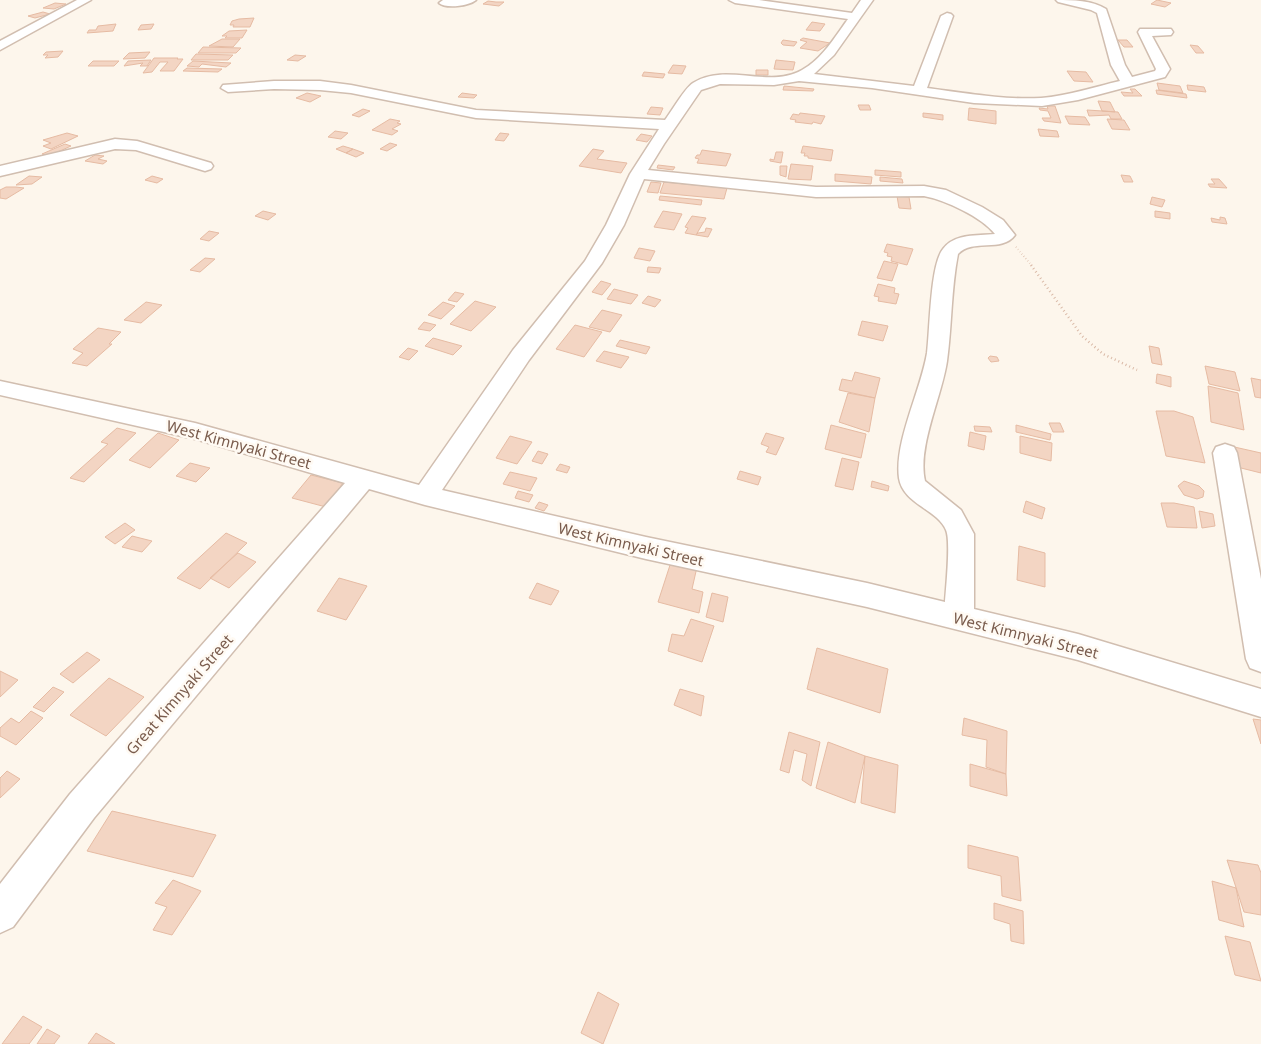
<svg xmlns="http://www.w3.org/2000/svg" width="1261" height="1044" viewBox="0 0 1261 1044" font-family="'Noto Sans',sans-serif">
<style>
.building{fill:#f3d5c3;stroke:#e6bba3}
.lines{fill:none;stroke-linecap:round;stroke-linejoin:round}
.minor-casing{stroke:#d1beb0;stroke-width:3}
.path-far1{stroke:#d9b8a5;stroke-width:2;stroke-dasharray:0.5 2.5;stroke-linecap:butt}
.path{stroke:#d9b8a5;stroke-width:2.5;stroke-dasharray:1 3;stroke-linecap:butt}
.minor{fill:#fff;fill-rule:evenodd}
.labels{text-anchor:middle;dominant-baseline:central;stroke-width:5;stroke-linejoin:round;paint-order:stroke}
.street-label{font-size:15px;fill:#7a5c4d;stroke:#fffaf3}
</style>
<rect width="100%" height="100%" fill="#fdf6ec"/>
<path class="building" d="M1157,0l14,3 -6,4 -14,-3z
M488,1l8,1h8l-5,4 -16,-2z
M55,3l11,1 -12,5 -11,-1z
M43,12l7,2 -15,4 -7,-2z
M254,18l-4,9h-17l1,-2h-4l2,-4 7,-2z
M812,22l13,2 -5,7 -14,-1z
M116,24l-3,7 -26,2 2,-3h7l2,-4z
M154,24l-3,5 -13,1 3,-5z
M247,30l-5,8h-17l2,-2h-5l7,-5z
M803,38l27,5 -12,8 -18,-3 7,-6 -7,-2z
M222,39h18l-7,8 -24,-1z
M783,40l14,2 -3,4 -11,-1 -2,-2z
M1118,40h9l6,7h-9z
M1190,45l8,1 6,7h-8z
M203,47l38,1 -5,5h-38z
M63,51l-5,6 -13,1 3,-3h-5l3,-3z
M150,52l-5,6 -22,1 6,-6z
M196,54l37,1 -5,5h-37z
M295,55l11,1 -8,5 -11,-1z
M154,58h24l-1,1h6l-9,12h-14l8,-9h-8l-8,10 -9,1z
M151,60l-4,6h-7l3,-3 -19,3 4,-5z
M776,60l19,2 -2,8 -19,-1z
M93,61h26l-5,5h-26z
M193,61l38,2 -5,4 -24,-3 -3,3 -12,-1z
M673,65l13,1 -4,8 -14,-1z
M187,68l35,1 -4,3 -35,-1z
M756,70h12v5h-12z
M1067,71l19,1 7,10 -19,-1z
M644,72l21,2 -2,4 -21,-2z
M1157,83l23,3 3,7 -24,-3z
M1187,85l17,2 2,5 -18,-2z
M784,86l30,3 -1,2 -30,-1z
M1130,89h5l7,7h-18l-3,-4 12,1z
M1156,90l30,4 1,4 -30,-4z
M307,93l14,3 -11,6 -14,-4z
M462,93l15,2 -3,3 -16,-1z
M1098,101l12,1 5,10 -13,-1z
M858,105h11l2,5h-11z
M1047,106h8l6,17 -17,-2 -2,-3h9l-3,-7 -8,-1 -1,-2 9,1z
M651,107l12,1 -3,7 -13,-1z
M969,108l27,3v13l-28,-4z
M363,109l7,2 -11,6 -7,-2z
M1087,110l31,2 4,7h-11l-2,-4 -20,1z
M800,113l25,3 -4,8 -8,-2 -1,2 -17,-2 1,-2 -6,-1 3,-5 6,1z
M923,113l20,2v5l-20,-3z
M1065,116l20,1 5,8 -21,-1z
M390,119l10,2 -3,2 4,1 -9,5 6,2 -6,4 -20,-5z
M1107,119l17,1 6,10 -18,-1z
M1038,129l19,2 2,6 -19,-1z
M335,131l13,2 -7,6 -13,-2z
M67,133l11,3 -27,13 -8,-3 8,-3 -8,-3z
M500,133l9,1 -5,7 -9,-1z
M641,134l11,2 -5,6 -11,-2z
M390,143l7,2 -10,6 -7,-2z
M65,144l6,2 -22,10 -7,-2z
M343,146l10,3 -7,4 -10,-4z
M803,146l30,4 -2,11 -23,-3v-2h-4l1,-3h-4z
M353,149l11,4 -8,4 -10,-4z
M593,149l11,2 -7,8 30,4 -6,10 -42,-7z
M702,150l29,4 -5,12 -29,-3 2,-4 -4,-1 2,-3h3z
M776,152h7l-2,11 -11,-2v-2l4,1z
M95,155l9,1 -6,3 9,2 -4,3 -18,-3z
M791,164l22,2 -2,14 -23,-1z
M658,165l17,2 -2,3 -16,-2z
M780,166h7l-1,11 -6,-2z
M875,170l26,2v5l-26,-2z
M835,174l37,3 -1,7 -36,-3z
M1121,175l9,1 3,6h-9z
M29,176l13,1 -10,7 -16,1z
M152,176l11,3 -6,4 -12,-3z
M880,177l22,2 1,4 -23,-2z
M1211,179h8l8,9 -17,-1 -2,-3h7z
M651,182l10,1 -3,10 -11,-1z
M664,182l63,6 -3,11 -64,-6z
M6,187h10l8,1 -18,11 -6,-1v-8z
M660,196l42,4 -1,5 -42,-5z
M897,196l12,1 2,12 -12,-1z
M1152,197l13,3 -3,7 -12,-3z
M263,211l13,3 -8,6 -13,-4z
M663,211l19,3 -8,16 -20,-3z
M1155,211l15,2v6l-15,-2z
M692,216l14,2 -10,17 -11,-2 3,-5 -3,-1z
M1220,217l5,1 2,6 -15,-2 -1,-4 9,2z
M706,228l6,1 -4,8 -12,-2 2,-2 7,-1z
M209,231l10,2 -10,8 -9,-2z
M887,244l26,5 -6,16 -16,-4 1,-4 -5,-1 1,-3 -4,-1z
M639,248l16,3 -5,10 -16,-3z
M205,258l10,1 -15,13 -10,-2z
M884,261l14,3 -6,17 -15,-3z
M648,267l13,1 -2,5 -12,-1z
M601,281l10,3 -9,11 -10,-3z
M878,284l17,4 -1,5 5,1 -3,10 -18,-3 1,-4 -5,-1z
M614,289l24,6 -7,9 -24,-5z
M455,292l9,2 -7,8 -9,-2z
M648,296l13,4 -6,7 -13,-4z
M475,301l21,6 -25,24 -21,-7z
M146,302l16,3 -21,18 -17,-3z
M443,302l12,4 -14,13 -13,-4z
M602,310l20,5 -12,17 -21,-5z
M862,321l26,5 -5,15 -25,-6z
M424,322l12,3 -6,6 -12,-2z
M575,325l27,7 -18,25 -28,-8z
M98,328l23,4 -12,12h3l-25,22 -15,-3 11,-10 -10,-4z
M433,338l29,8 -9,9 -28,-9z
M620,340l30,7 -4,7 -30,-8z
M1149,346l10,2 3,17 -10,-2z
M408,348l10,3 -9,9 -10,-3z
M604,351l25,6 -8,11 -25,-7z
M990,356l7,1 2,4 -8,1 -3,-4z
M1205,366l30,6 5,19 -31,-7z
M855,372l25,6 -5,20 -36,-8 3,-11 10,2z
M1157,374l14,3v10l-15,-4z
M1251,378l10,2v18l-6,-1z
M1208,386l30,7 6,37 -33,-8z
M848,393l27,5 -6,34 -30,-10z
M1156,411h18l19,6 12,46 -39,-7z
M1049,423h11l4,9h-11z
M831,425l35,9 -5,24 -36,-9z
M1016,425l35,9 -1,6 -34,-8z
M974,426l16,1 2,5 -17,-1z
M117,428l19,5 -52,49 -14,-4 38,-34 -7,-2z
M970,432l16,4 -2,14 -16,-4z
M158,433l21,7 -29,28 -21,-8z
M766,433l18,5 -8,17 -10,-3 3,-5 -8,-3z
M510,436l22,6 -15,22 -21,-6z
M1020,436l32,7 -1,18 -31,-8z
M1230,446l31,7v20l-28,-7z
M538,451l10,3 -6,10 -10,-3z
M842,458l17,4 -6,28 -18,-4z
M190,463l20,5 -14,14 -20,-6z
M560,464l10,3 -3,6 -11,-3z
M740,471l21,6 -3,8 -21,-6z
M510,472l27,6 -7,13 -27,-7z
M311,475l32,8 -17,24 -34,-9z
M872,481l17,5 -1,5 -17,-4z
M1184,481l15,5 5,5 -1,6 -6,2 -13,-4 -6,-9z
M518,491l15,4 -4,7 -14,-4z
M1026,501l19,7 -3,11 -19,-7z
M539,502l9,3 -4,6 -9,-3z
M1161,503h13l20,4 3,21 -30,-1z
M1199,511l14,3 2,12 -13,2z
M125,523l10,7 -20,14 -10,-7z
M226,533l21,10 -47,46 -23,-11z
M132,536l20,5 -10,11 -20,-5z
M1019,546l26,7v34l-28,-7z
M238,553l18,9 -27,26 -19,-10z
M671,562l26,5 -5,22 11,3 -4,21 -41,-11z
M339,578l28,8 -21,34 -29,-9z
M537,583l22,8 -8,14 -22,-7z
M712,593l16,4 -5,25 -17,-5z
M691,619l23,7 -12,36 -34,-11 4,-17 12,2z
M817,648l71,21 -8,44 -73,-24z
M87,652l13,8 -27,23 -13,-9z
M0,671l18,9 -18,17z
M109,678l35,19 -38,39 -36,-21z
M53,687l11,5 -20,20 -11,-5z
M680,689l24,7 -3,20 -27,-11z
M31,711l12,7 -27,27 -16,-9v-8l11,-10 8,5z
M964,718l43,13 -1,43 -20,-7 1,-27 -25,-5z
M1253,719l8,1v24z
M789,732l31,10 -9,44 -9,-6 5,-26 -13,-4 -5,23 -9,-3z
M828,742l37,14 -10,47 -39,-15z
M865,756l33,9 -3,48 -34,-10z
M970,764l36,10 1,22 -37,-10z
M7,771l13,8 -20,19v-20z
M112,811l104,24 -23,42 -106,-26z
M968,845l50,12 3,44 -19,-5 -1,-20 -33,-8z
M1227,860l31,5 3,8v42l-17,-3z
M173,880l28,11 -29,44 -19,-5 14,-23 -12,-4z
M1212,881l24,7 8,39 -25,-7z
M994,903l29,8 1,33 -13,-3 -1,-17 -16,-5z
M1225,936l25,6 11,39 -26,-6z
M598,992l21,12 -16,40 -22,-11z
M23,1016l19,11 -13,17h-27z
M47,1029l13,7 -6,8h-17z
M96,1033l19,11h-27z"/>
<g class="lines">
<defs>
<path id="minor" d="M77,0h14l-91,50v-9z
M443,0h33c-7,6 -30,9 -37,3z
M729,0h30l93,13 9,-13h12l-39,55 -20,19 100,12 27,-70 6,-3 4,1 2,2 -26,72c38,5 76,12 114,10 27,-2 53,-11 79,-17l-9,-16 -14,-52 -6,-3 -33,-8 -2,-2c18,0 35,0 50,9l19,56 7,12 23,-6 1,-2 -18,-37 2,-3h31l2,3 -2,3 -19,1 18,33 -5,8 -87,23 -36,6 -68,-3 -102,-15 -73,-7 -25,4 -54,-1 -19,6 -37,54 -16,26 168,17 108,-1 22,4 36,17 21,13 12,15c-13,18 -42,3 -57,19 -7,35 -6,71 -11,107 -5,35 -30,86 -22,120l36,29 13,24v75l104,25 183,55v28l-183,-57 -211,-53 -221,-48 -221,-54 -56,-16 -275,329 -81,109 -13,6v-49l70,-90 275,-311 -150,-44 -195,-44v-14l195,42 224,62 94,-135 72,-89 21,-36 24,-51 29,-45 -183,-11 -125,-25 -31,-3 -46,-1 -46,3 -7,-4 2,-3 51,-4h46l31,4 125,25 189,10c7,-9 19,-31 28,-37 33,-21 76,6 109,-13 20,-11 33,-33 46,-51l-113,-16zM644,179l172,18 108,-1c21,4 58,21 71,38 -18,2 -40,-1 -52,15 -13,16 -13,81 -16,104 -6,37 -33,89 -28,125 4,26 38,31 47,52 5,10 0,58 -1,72l-78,-19 -221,-46 -204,-47 87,-130 73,-97 22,-38z
M115,139l22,2 74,22 2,3 -2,3 -6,2 -69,-21 -21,-1 -115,27v-10z
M1225,444l9,3 3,6 24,126v93l-11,-4 -4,-9 -33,-206 3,-6z"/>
</defs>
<use href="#minor" class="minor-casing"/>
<path class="path-far1" d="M1016,247l16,19"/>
<path class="path" d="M1031,265l51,71 21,18 34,16"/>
<use href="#minor" class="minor"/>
</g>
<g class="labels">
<g class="street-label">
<text transform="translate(239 444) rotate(15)">West Kimnyaki Street</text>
<text transform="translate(631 544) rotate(13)">West Kimnyaki Street</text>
<text transform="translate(1026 635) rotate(14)">West Kimnyaki Street</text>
<text transform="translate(179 694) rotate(-49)">Great Kimnyaki Street</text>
</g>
</g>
</svg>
